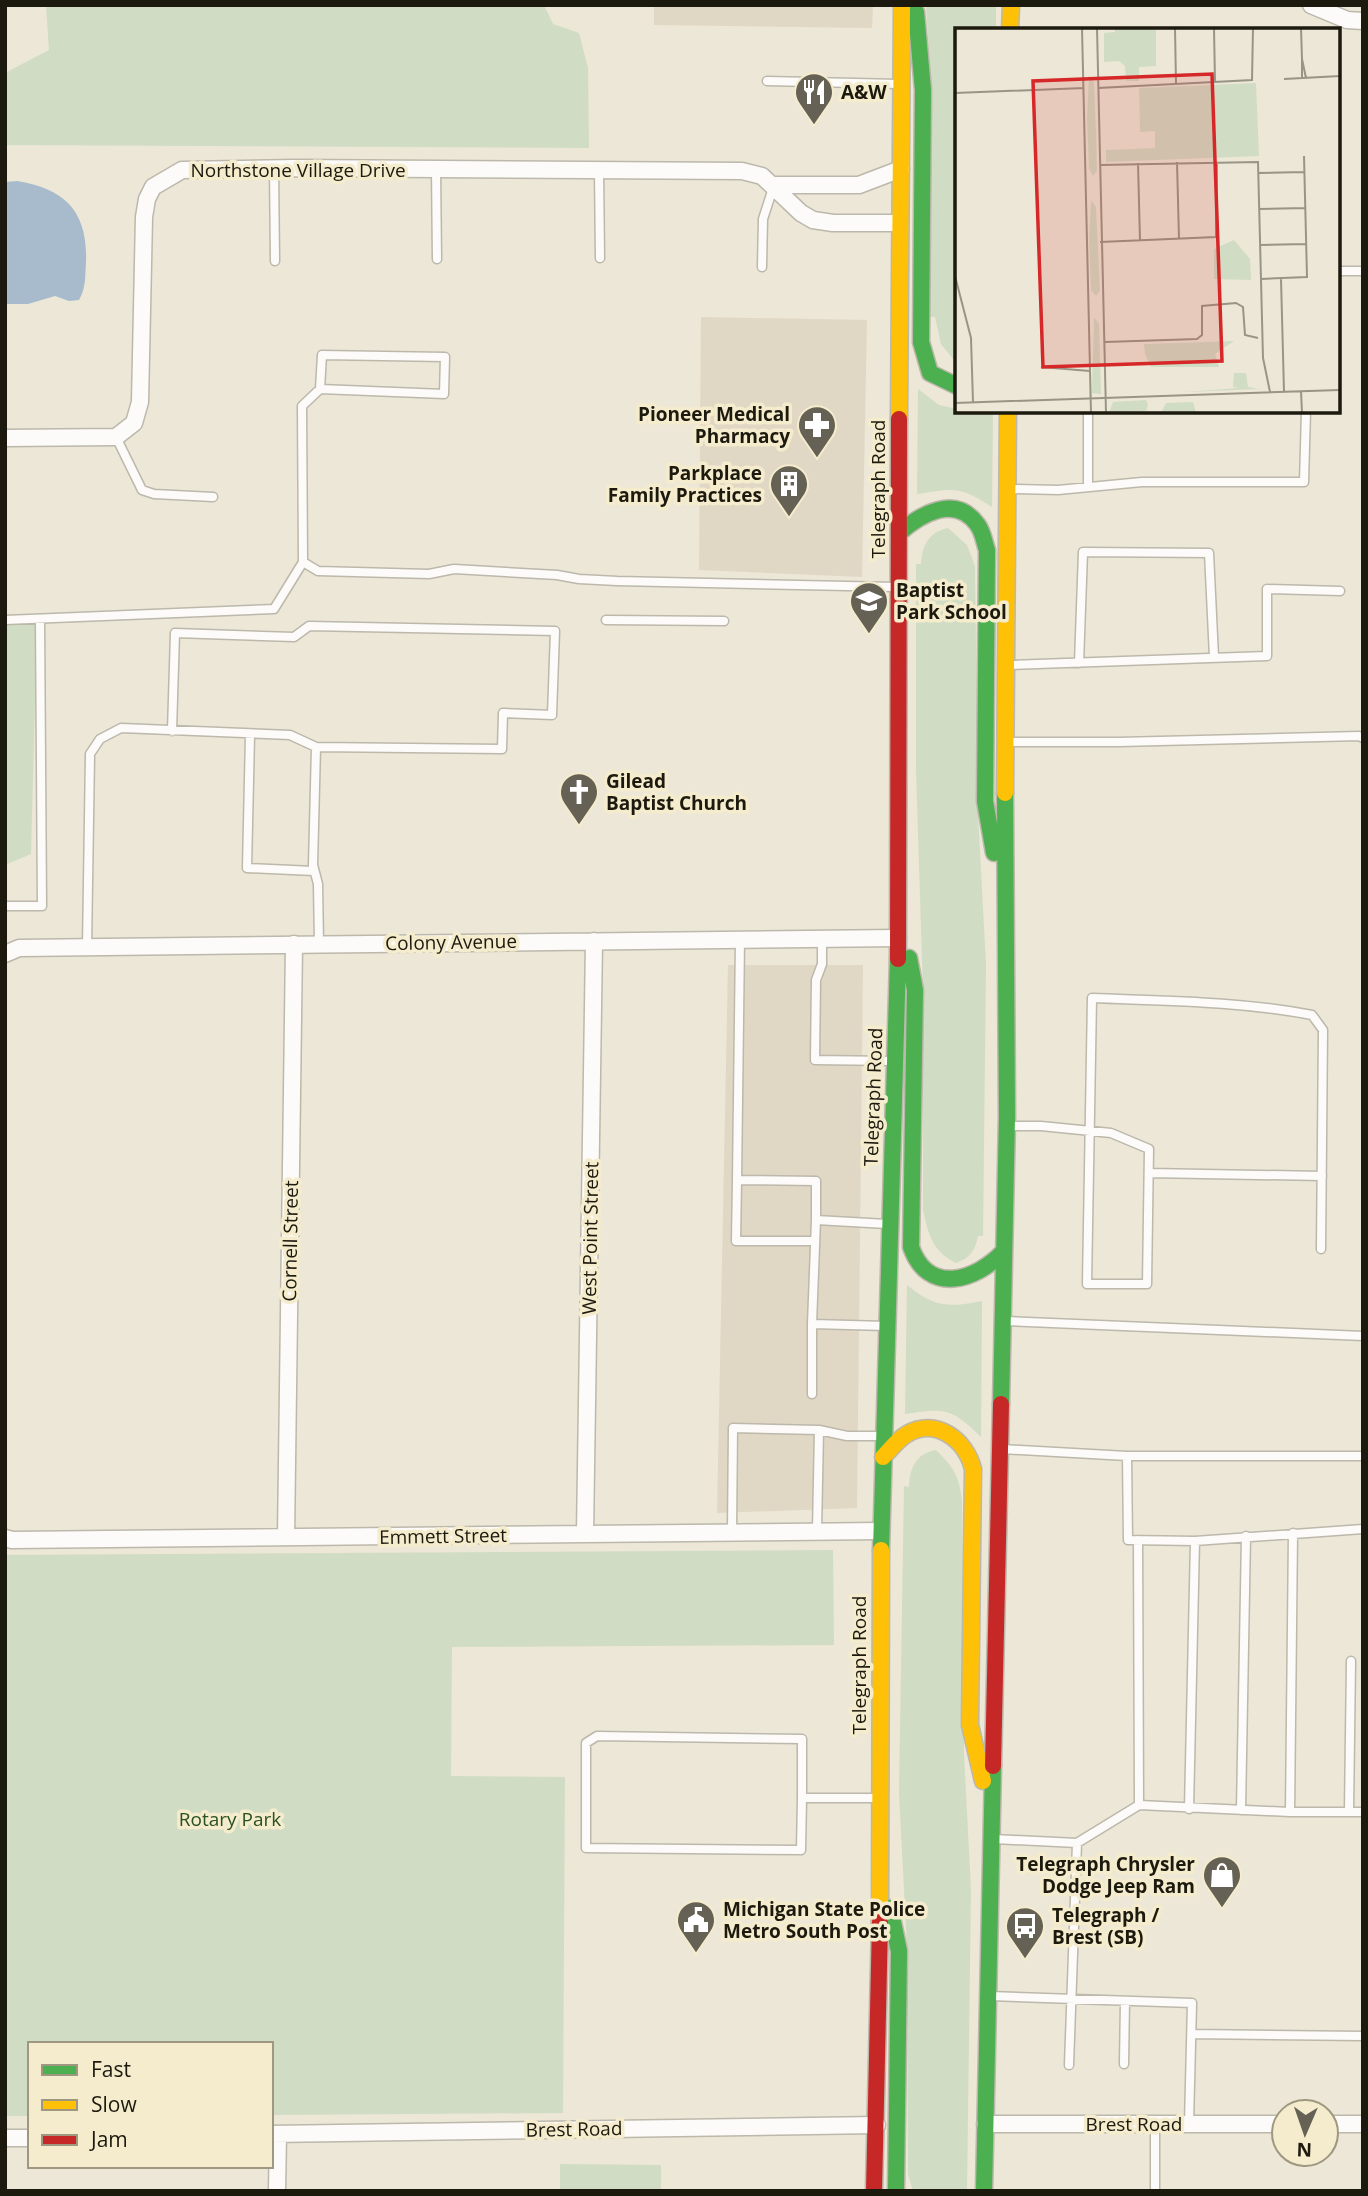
<svg xmlns="http://www.w3.org/2000/svg" width="1368" height="2196" viewBox="0 0 1368 2196" font-family="'Open Sans',sans-serif">
<style>
.commercial{fill:#e1d7c5}
.green{fill:#d1dcc4}
.water{fill:#a7bbcc}
.lines{fill:none;stroke-linecap:round;stroke-linejoin:round}
.lane-casing{stroke:#bcb8ab;stroke-width:11}
.street-casing{stroke:#bcb8ab;stroke-width:19}
.fast-casing{stroke:#bcb8ab;stroke-width:19}
.slow-casing{stroke:#bcb8ab;stroke-width:19}
.jam-casing{stroke:#bcb8ab;stroke-width:19}
.lane{stroke:#fcfbf9;stroke-width:8}
.street{stroke:#fcfbf9;stroke-width:16}
.fast{stroke:#4caf50;stroke-width:16}
.slow{stroke:#ffc107;stroke-width:16}
.jam{stroke:#c62828;stroke-width:16}
.labels{text-anchor:middle;dominant-baseline:central;stroke-width:7;stroke-linejoin:round;paint-order:stroke}
.poi-label{font-size:19px;font-weight:bold;fill:#1c190e;stroke:#f5eccd;text-anchor:start}
.street-label{font-size:19px;fill:#1c190e;stroke:#f5eccd}
.park-label{font-size:19px;fill:#295121;stroke:#f5eccd}
.inset-road{fill:none;stroke:#999586;stroke-width:2}
.view{fill:#d62828;fill-opacity:0.15;stroke:#d62828;stroke-width:3.5}
.inset-edge{fill:none;stroke:#1c190e;stroke-width:3.5}
</style>
<rect width="100%" height="100%" fill="#ece7d6"/>
<path class="commercial" d="M654,5h219l-1,23 -218,-3z
M701,317l166,3 -5,257 -163,-7z
M728,965h135l-6,543 -140,5z"/>
<path class="green" d="M46,5h498l9,19 26,9 9,35 1,80 -584,-3v-72l44,-23z
M926,5h70v25h-39v334l-16,-20 -6,-27h-6l2,-235z
M918,389l21,16 18,4v2h36l-1,96c-32,-21 -38,-19 -75,-13z
M948,528l19,17 8,21 3,248 8,151 -3,271h-5c-3,15 -8,22 -22,27 -23,-11 -28,-29 -33,-53v-218l-7,-222v-206h5c1,-19 8,-32 27,-36z
M5,623l32,2 -6,229 -26,11z
M907,1285c27,22 41,23 75,16l-1,136c-30,-29 -35,-29 -76,-23z
M936,1450c18,18 23,25 26,51l2,254 7,134 -4,302h-54l-5,-17 -1,-227 -8,-154 5,-307 5,1c1,-19 6,-33 27,-37z
M833,1550l1,95 -382,2 -1,129 114,1 -2,336 -292,2v-71h-241v72h-25v-561z
M560,2164l101,1v26h-101z"/>
<path class="water" d="M17,181c49,8 71,31 69,82 -1,13 0,25 -7,37l-10,1 -14,-5 -27,8h-23v-122z"/>
<g class="lines">
<defs>
<path id="lane" d="M767,81l132,3
M274,168l1,93
M436,169l1,90
M599,170l1,88
M762,267l1,-48 10,-31
M1338,271h25
M320,389l2,-34 123,2 -1,37 -124,-5 -18,17 1,156 15,9 111,3 25,-5 103,6 22,4 38,2 278,6
M116,437l26,53 12,4 59,3
M1088,487v-76
M1011,489l47,1 84,-8h162l2,-71
M5,620l269,-11 29,-47
M606,620l118,1
M1079,663l4,-111 126,1 5,104
M1010,665l257,-9v-67l73,2
M172,731l3,-98 119,4 15,-11 246,5 -3,84 -49,-2 -1,36 -186,-2 -3,118 5,19 1,60
M250,735l-3,133 67,3
M1010,742h109l240,-6 4,2
M5,906h37l-2,-286
M822,938v26l-6,16 -1,80 78,1
M87,947l3,-193 10,-15 21,-11 169,7 26,12
M1009,1126h32l70,7 38,16 -2,135h-60l5,-286c73,3 148,3 220,17l11,15 -2,219
M1149,1173l173,3
M737,1180l3,-241
M815,1241h-79l1,-61 79,1v39
M1006,1321l357,15
M886,1326l-74,-2 4,-104 71,4
M812,1394v-70
M1002,1449l125,7h236
M1127,1456l1,84 67,1 168,-12
M817,1531l2,-101 28,6h34
M732,1532l1,-104 86,2
M1138,1540l1,265
M802,1798v-59l-205,-3 -11,7v105l215,2 1,-52h74
M1189,1809l6,-268
M1241,1810l5,-274
M1349,1811l2,-150
M1290,1812l3,-279
M994,1839l83,4 -8,222
M1077,1843l62,-38 151,7h73
M990,1996l202,7 -3,121
M1192,2034l171,2
M1124,2064l1,-63
M1155,2191v-67"/>
<path id="street" d="M1311,5l36,15 16,1
M774,185h85l42,-16
M5,438l111,-1 18,-14 6,-21 4,-185 3,-18 6,-12 29,-17 112,-2 448,3 20,5 39,37 12,7 20,3h66
M5,954l14,-6 879,-10
M585,1534l9,-593
M286,1537l8,-593
M5,1538l7,2 869,-9
M985,2124h299
M1326,2124h37
M271,2134l606,-9
M5,2138h25
M277,2191l1,-57"/>
<path id="fast" d="M916,12l7,78 -2,252 9,31 27,13
M899,533c22,-19 56,-39 78,-9 6,7 7,18 10,26l-2,251 9,52
M909,958l6,32 -4,257c17,49 65,34 93,4
M1001,1404l6,-287 -2,-324
M881,1550l17,-591
M890,1908l9,43 -3,240
M984,2191l9,-425"/>
<path id="slow" d="M1010,30l1,-25
M899,419l3,-414
M1005,793l3,-382
M883,1457c7,-7 15,-18 24,-23 29,-17 59,6 66,35l-3,256 13,56
M880,1922l1,-372"/>
<path id="jam" d="M898,959l1,-540
M993,1766l8,-362
M874,2191l6,-269"/>
</defs>
<use href="#lane" class="lane-casing"/>
<use href="#street" class="street-casing"/>
<use href="#fast" class="fast-casing"/>
<use href="#slow" class="slow-casing"/>
<use href="#jam" class="jam-casing"/>
<use href="#lane" class="lane"/>
<use href="#street" class="street"/>
<use href="#fast" class="fast"/>
<use href="#slow" class="slow"/>
<use href="#jam" class="jam"/>
</g>
<defs>
<symbol id="restaurant-pin" viewBox="-11 -11 22 30"><path d="M0 17L-7.5 6A9.5 9.5 0 1 1 7.5 6Z" fill="#656154" stroke="#f5eccd"/><path d="M-5-6h1v4h1v-4h1v4h1v-4h1v5L-1.5 .5V6h-2V.5L-5-1ZM5-6V6H3V1.5H1.5Q1.5-4 5-6Z" fill="#fff"/></symbol>
<symbol id="pharmacy-pin" viewBox="-11 -11 22 30"><path d="M0 17L-7.5 6A9.5 9.5 0 1 1 7.5 6Z" fill="#656154" stroke="#f5eccd"/><path d="M-2-6h4v4h4v4h-4v4h-4v-4h-4v-4h4Z" fill="#fff"/></symbol>
<symbol id="building-pin" viewBox="-11 -11 22 30"><path d="M0 17L-7.5 6A9.5 9.5 0 1 1 7.5 6Z" fill="#656154" stroke="#f5eccd"/><path d="M-4-6H4V6H1V3H-1V6H-4ZM-2.5-4.3h1.7v1.8h-1.7ZM.8-4.3h1.7v1.8H.8ZM-2.5-1h1.7V.8h-1.7ZM.8-1h1.7V.8H.8Z" fill="#fff"/></symbol>
<symbol id="school-pin" viewBox="-11 -11 22 30"><path d="M0 17L-7.5 6A9.5 9.5 0 1 1 7.5 6Z" fill="#656154" stroke="#f5eccd"/><path d="M0-5L7-2L0 1L-7-2ZM-4 1L0 2.5L4 1V4Q0 6-4 4Z" fill="#fff"/></symbol>
<symbol id="church-pin" viewBox="-11 -11 22 30"><path d="M0 17L-7.5 6A9.5 9.5 0 1 1 7.5 6Z" fill="#656154" stroke="#f5eccd"/><path d="M-1.2-6h2.4v3.5h3.3v2.4h-3.3V6h-2.4V-.1h-3.3v-2.4h3.3Z" fill="#fff"/></symbol>
<symbol id="shop-pin" viewBox="-11 -11 22 30"><path d="M0 17L-7.5 6A9.5 9.5 0 1 1 7.5 6Z" fill="#656154" stroke="#f5eccd"/><path d="M-5-2.5h2.3a2.7 3.5 0 0 1 5.4 0H5L5.5 6h-11ZM-1.5-2.5h3a1.5 2.3 0 0 0-3 0Z" fill="#fff"/></symbol>
<symbol id="civic-pin" viewBox="-11 -11 22 30"><path d="M0 17L-7.5 6A9.5 9.5 0 1 1 7.5 6Z" fill="#656154" stroke="#f5eccd"/><path d="M-.6-6.5H3V-4.5H.6V-3L4-1V1h2V6H-6V1h2V-1L-.6-3ZM-1.2 2.5V6h2.4V2.5Z" fill="#fff"/></symbol>
<symbol id="bus-pin" viewBox="-11 -11 22 30"><path d="M0 17L-7.5 6A9.5 9.5 0 1 1 7.5 6Z" fill="#656154" stroke="#f5eccd"/><path d="M-5-6H5V4H4V6H2V4H-2V6H-4V4H-5ZM-3.5-4V0h7V-4ZM-3.5 1.2v1.5H-2V1.2ZM2 1.2v1.5H3.5V1.2Z" fill="#fff"/></symbol>
</defs>
<g fill-rule="evenodd">
<use href="#restaurant-pin" x="792" y="70" width="44" height="60"/>
<use href="#pharmacy-pin" x="795" y="403" width="44" height="60"/>
<use href="#building-pin" x="767" y="462" width="44" height="60"/>
<use href="#school-pin" x="847" y="579" width="44" height="60"/>
<use href="#church-pin" x="557" y="770" width="44" height="60"/>
<use href="#shop-pin" x="1200" y="1853" width="44" height="60"/>
<use href="#civic-pin" x="674" y="1898" width="44" height="60"/>
<use href="#bus-pin" x="1003" y="1904" width="44" height="60"/>
</g>
<g class="labels">
<g class="poi-label">
<text x="841" y="92">A&amp;W</text>
<text x="790" y="414" text-anchor="end">Pioneer Medical<tspan x="790" dy="22">Pharmacy</tspan></text>
<text x="762" y="473" text-anchor="end">Parkplace<tspan x="762" dy="22">Family Practices</tspan></text>
<text x="896" y="590">Baptist<tspan x="896" dy="22">Park School</tspan></text>
<text x="606" y="781">Gilead<tspan x="606" dy="22">Baptist Church</tspan></text>
<text x="1195" y="1864" text-anchor="end">Telegraph Chrysler<tspan x="1195" dy="22">Dodge Jeep Ram</tspan></text>
<text x="723" y="1909">Michigan State Police<tspan x="723" dy="22">Metro South Post</tspan></text>
<text x="1052" y="1915">Telegraph /<tspan x="1052" dy="22">Brest (SB)</tspan></text>
</g>
<g class="street-label">
<text x="298" y="170">Northstone Village Drive</text>
<text transform="translate(878 489) rotate(-90)">Telegraph Road</text>
<text transform="translate(451 942) rotate(-1)">Colony Avenue</text>
<text transform="translate(873 1097) rotate(-88)">Telegraph Road</text>
<text transform="translate(590 1238) rotate(-89)">West Point Street</text>
<text transform="translate(290 1241) rotate(-89)">Cornell Street</text>
<text transform="translate(443 1536) rotate(-1)">Emmett Street</text>
<text transform="translate(859 1665) rotate(-90)">Telegraph Road</text>
<text x="1134" y="2124">Brest Road</text>
<text transform="translate(574 2129) rotate(-1)">Brest Road</text>
</g>
<g class="park-label">
<text x="230" y="1819">Rotary Park</text>
</g>
</g>
<g transform="translate(955 28)">
<rect width="385" height="385" fill="#ece7d6"/>
<path d="M160,0h41v38l-17,1v14h-13l-1,-15 -6,-5 -15,1v-29l11,-1zM134,47l5,7 2,49 1,40 -4,5 -4,-7 -2,-50zM301,55l3,73 -153,6v-12l49,-2v-17l-15,1 -1,-44zM136,172l5,7 4,84 -4,5 -5,-6 -2,-51zM279,212l16,19 1,21 -37,-1v-30zM139,289l5,7 2,70 -9,-1zM279,313l-19,13 4,13h-68l-6,-13 -1,-10zM279,345h12l2,14 11,2 -74,3 54,-4 -6,-1zM158,374l33,-2 2,5 -2,6 -37,2zM238,374l3,11h-35l5,-10z" fill="#d1dcc4"/>
<path class="inset-road" d="M127,0l9,385M142,0l9,385M220,0l1,56M259,0l1,54M346,0l1,31M347,50v-19l4,19M329,51l56,-3M143,60l154,-8 1,-52M0,65l129,-5M222,134l2,77M183,135l2,78M145,137l158,-3 5,196 7,34M303,145l46,-1M304,181l46,-1M145,214l116,-5 1,-74M305,217l46,-1M0,248l16,62 2,64M306,251l46,-2 -3,-121M326,251l3,113M150,314l92,-3 5,-4v-29l34,-3 7,4 2,28 13,3M98,339h-12l49,4M346,363l1,22M0,375l385,-13"/>
<path class="view" d="M257,46l10,287 -179,6 -10,-286z"/>
<rect width="385" height="385" class="inset-edge"/>
</g>
<rect width="1368" height="2196" fill="none" stroke="#1c190e" stroke-width="14"/>
<rect x="28" y="2042" width="245" height="126" fill="#f5eccd" stroke="#9e9881" stroke-width="2"/>
<rect x="42" y="2065" width="35" height="10" fill="#4caf50" stroke="#9e9881" stroke-width="2"/>
<text x="91" y="2077" font-size="21" fill="#1c190e">Fast</text>
<rect x="42" y="2100" width="35" height="10" fill="#ffc107" stroke="#9e9881" stroke-width="2"/>
<text x="91" y="2112" font-size="21" fill="#1c190e">Slow</text>
<rect x="42" y="2135" width="35" height="10" fill="#c62828" stroke="#9e9881" stroke-width="2"/>
<text x="91" y="2147" font-size="21" fill="#1c190e">Jam</text>
<g transform="translate(1305 2133) rotate(182)"><circle r="33" fill="#f5eccd" stroke="#9e9881" stroke-width="2"/>
<path d="M0-5L12 26L0 18L-12 26Z" fill="#656154"/>
<text y="-10" font-size="19" font-weight="bold" text-anchor="middle" fill="#1c190e">N</text>
</g>
</svg>
